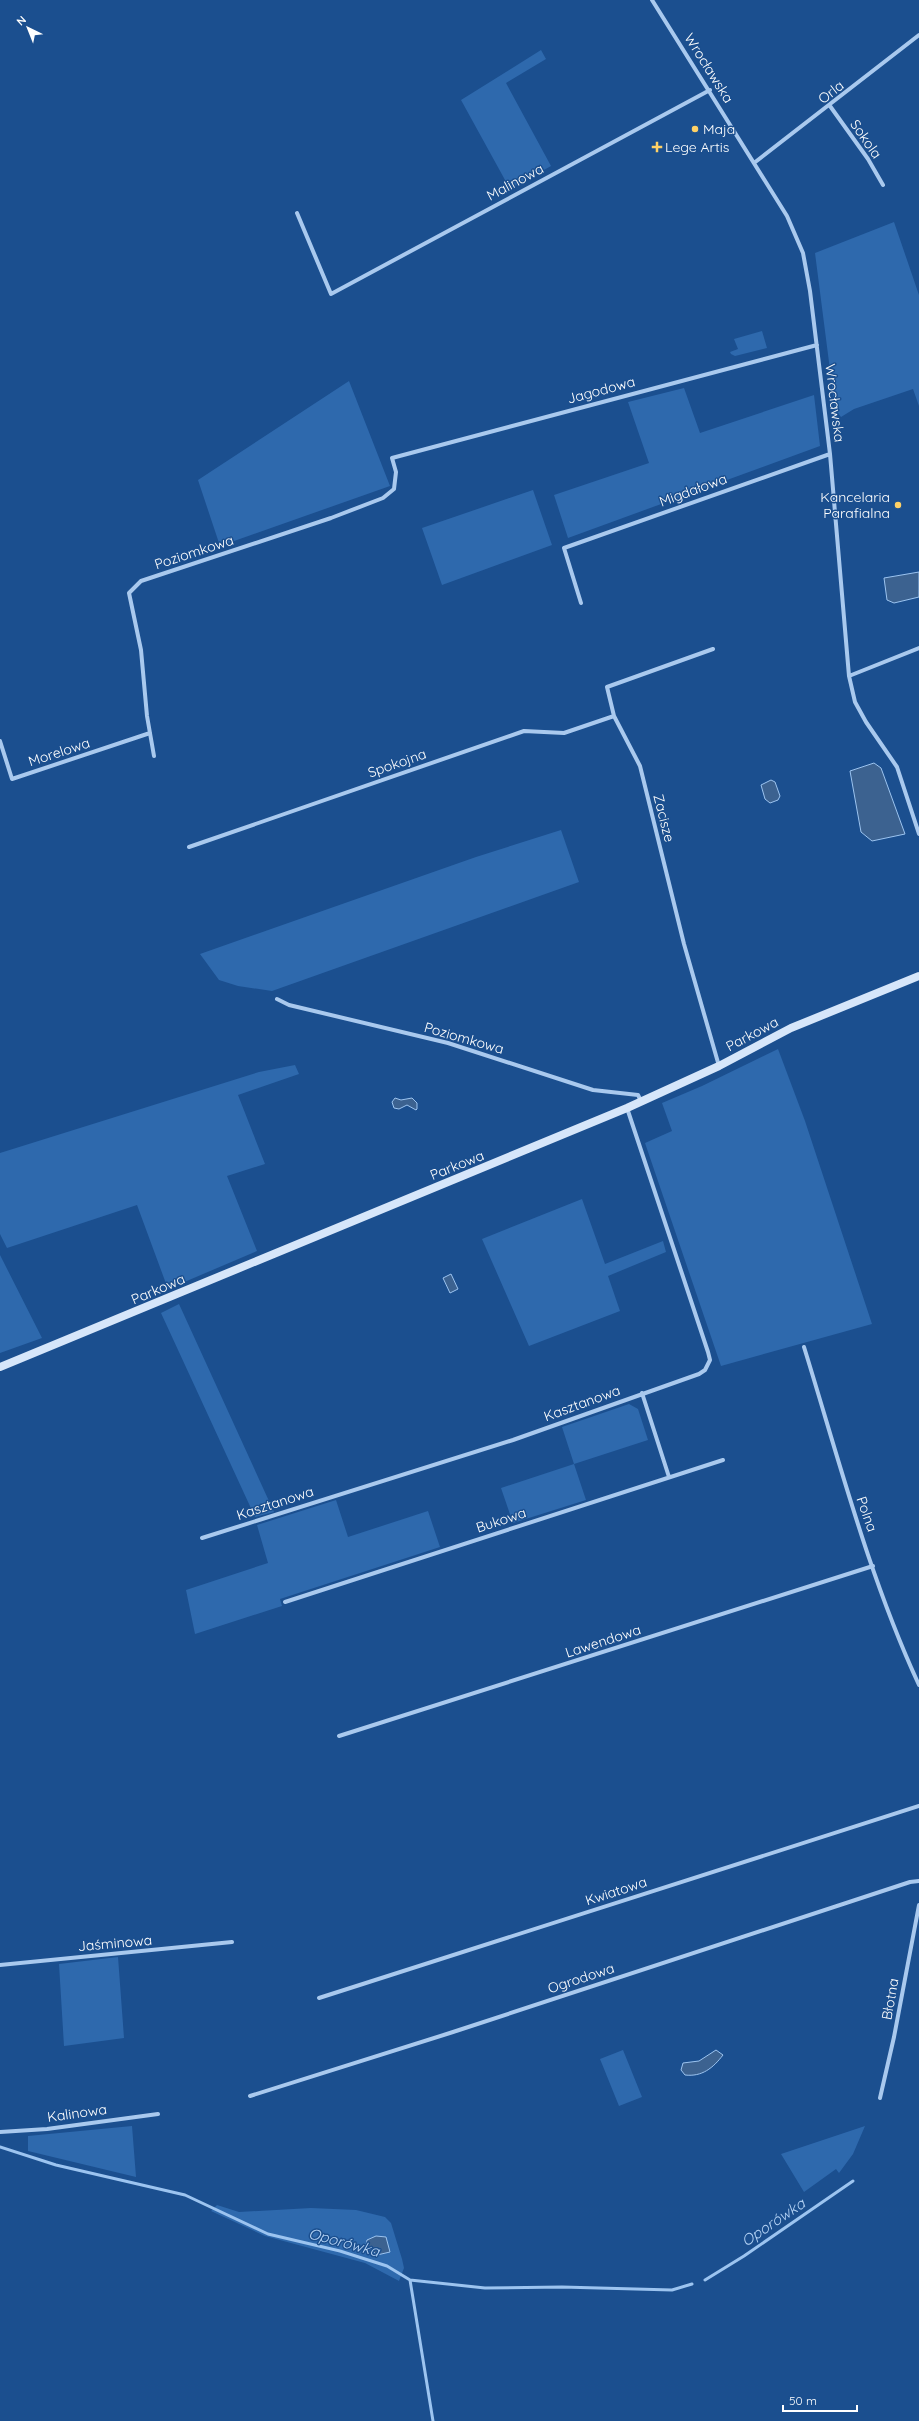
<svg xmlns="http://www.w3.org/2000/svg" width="919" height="2421" viewBox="0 0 919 2421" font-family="Quicksand,sans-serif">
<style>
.green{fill:#2e69ad}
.water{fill:#3c6290;stroke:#9cc4f0}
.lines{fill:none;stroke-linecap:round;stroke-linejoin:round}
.stream{stroke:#9cc4f0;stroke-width:3}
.street{stroke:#a9c9ee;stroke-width:4}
.secondary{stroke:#d6e6fa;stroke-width:8}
.poi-dot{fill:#ffd166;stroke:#1b4f8f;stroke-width:1.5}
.labels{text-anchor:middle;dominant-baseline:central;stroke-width:3;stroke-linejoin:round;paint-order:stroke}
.street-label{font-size:14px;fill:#fff;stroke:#1b4f8f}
.poi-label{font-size:14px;fill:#fff;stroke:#1b4f8f;text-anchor:start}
.water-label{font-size:15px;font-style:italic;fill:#b5d3f5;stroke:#1b4f8f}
</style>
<rect width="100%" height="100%" fill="#1b4f8f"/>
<path class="green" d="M541,50l5,9 -40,24 45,83 -41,23 -49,-89z
M894,222l25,73v111l-6,-17 -59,20 -13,8 -6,-8 -20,-156z
M762,331l5,17 -32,8 -4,-2 -1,-2 8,-3 -4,-10z
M349,381l41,105 -170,60 -22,-66z
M684,388l16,45 114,-38 6,51 -252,92 -14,-43 95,-32 -21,-61z
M533,490l19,55 -110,40 -20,-57z
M561,830l18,52 -307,109 -34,-5 -19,-6 -19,-26 276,-97z
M778,1049l27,72 67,203 -151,42 -76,-223 27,-12 -10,-28 40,-17z
M295,1065l4,9 -61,21 27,69 -38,12 30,75 -89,38 -31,-84 -130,43 -7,-14v-81l259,-81z
M582,1199l23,65 58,-23 3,11 -58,24 12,35 -91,35 -47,-107z
M0,1255l42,83 -42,15z
M179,1304l95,208 -19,5 -94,-204z
M629,1404l9,5 10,31 -74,24 12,36 -73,23 -12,-35 73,-24 -12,-37z
M336,1500l12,37 80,-26 12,36 -160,52 2,7 -87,28 -9,-44 82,-27 -11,-38z
M118,1957l6,81 -60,8 -5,-82z
M623,2050l19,47 -23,9 -19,-47z
M132,2126l4,51 -108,-26v-15z
M865,2126l-12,28 -14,19 -3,-4 -32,23 -23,-38z
M217,2205l22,7 72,-4 45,2 29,7 6,6 11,36 2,9 -5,13 -34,-18 -100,-27 -54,-25z"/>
<path class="water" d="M919,572v25l-25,6 -7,-3 -3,-22z
M874,763l7,5 24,66 -33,7 -11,-9 -11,-61z
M771,780l4,2 5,14 -2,4 -8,3 -5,-4 -4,-14z
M395,1098l6,2 11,-2 5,5v6l-1,1 -9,-5 -8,4 -5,-1 -2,-6z
M451,1274l7,15 -8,4 -7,-15z
M716,2050l7,5c-10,13 -21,22 -38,20l-4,-5 2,-7 16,-2z
M376,2236l10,1 4,15 -13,3 -11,-10 1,-5z"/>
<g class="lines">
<path class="stream" d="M0,2147l56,18 129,30 83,39 72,17 47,15 23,14 75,8 77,-1 110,3 20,-6
M410,2280l23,141
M705,2280l39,-24 109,-75"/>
<path class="street" d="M652,0l135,216 16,37 7,38 20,163 19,222 6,26 11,20 31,45 22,67
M830,106l38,53 15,26
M754,163l165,-128
M297,213l34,81 379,-204
M581,603l-17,-55 266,-94
M713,649l-106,38 7,29 26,50 44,178 35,122
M849,676l70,-28
M0,741l12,38 138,-46
M154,756l-7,-40 -6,-66 -12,-57 12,-12 190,-63 52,-20 11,-9 2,-17 -4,-14 425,-113
M189,847l335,-116 40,2 50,-17
M277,999l12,6 159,38 145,47 45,5 3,6
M804,1347c35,113 65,230 115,338
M642,1393l27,84
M202,1538l311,-98 186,-66 6,-4 5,-10 -2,-8 -81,-244
M285,1602l438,-142
M339,1736l534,-170
M0,1965l232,-23
M319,1998l600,-192
M250,2096l203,-64 457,-150 9,-1
M880,2098l14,-61 25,-132
M0,2132l47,-3 111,-15"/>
<path class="secondary" d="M0,1367l627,-259 92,-42 72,-38 128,-52"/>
</g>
<g class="poi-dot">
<circle cx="695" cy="129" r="4"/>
<path d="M655 141h4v4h4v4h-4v4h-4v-4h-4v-4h4z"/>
<circle cx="898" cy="505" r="4"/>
</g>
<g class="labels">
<g class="street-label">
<text transform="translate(709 68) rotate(58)">Wrocławska</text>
<text transform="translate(831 92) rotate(-38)">Orla</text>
<text transform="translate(866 139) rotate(55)">Sokola</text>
<text transform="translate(515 182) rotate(-28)">Malinowa</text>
<text transform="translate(601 390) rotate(-15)">Jagodowa</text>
<text transform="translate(835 403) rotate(83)">Wrocławska</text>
<text transform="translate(693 490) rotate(-20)">Migdałowa</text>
<text transform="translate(194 552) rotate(-18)">Poziomkowa</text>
<text transform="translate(59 752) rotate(-18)">Morelowa</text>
<text transform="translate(397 763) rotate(-19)">Spokojna</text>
<text transform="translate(664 818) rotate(76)">Zacisze</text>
<text transform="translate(752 1034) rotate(-28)">Parkowa</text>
<text transform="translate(464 1038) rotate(16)">Poziomkowa</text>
<text transform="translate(457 1165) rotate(-22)">Parkowa</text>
<text transform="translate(158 1289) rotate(-23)">Parkowa</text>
<text transform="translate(582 1403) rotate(-20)">Kasztanowa</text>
<text transform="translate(275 1503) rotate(-18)">Kasztanowa</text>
<text transform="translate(867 1514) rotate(71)">Polna</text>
<text transform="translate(501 1520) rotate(-18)">Bukowa</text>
<text transform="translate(603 1641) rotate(-18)">Lawendowa</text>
<text transform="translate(616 1891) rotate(-18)">Kwiatowa</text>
<text transform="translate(115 1943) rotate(-5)">Jaśminowa</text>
<text transform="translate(581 1978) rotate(-18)">Ogrodowa</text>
<text transform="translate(890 1999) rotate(-80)">Błotna</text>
<text transform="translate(77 2113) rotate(-8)">Kalinowa</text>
</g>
<g class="poi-label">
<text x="703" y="129">Maja</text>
<text x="665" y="147">Lege Artis</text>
<text x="890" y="497" text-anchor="end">Kancelaria<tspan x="890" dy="16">Parafialna</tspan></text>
</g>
<g class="water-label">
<text transform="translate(773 2222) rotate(-34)">Oporówka</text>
<text transform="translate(344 2242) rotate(15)">Oporówka</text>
</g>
</g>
<g transform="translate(28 28) rotate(317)" stroke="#1b4f8f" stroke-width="3" paint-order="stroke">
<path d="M0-3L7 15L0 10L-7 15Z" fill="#ffffff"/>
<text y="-6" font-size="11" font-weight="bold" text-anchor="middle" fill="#ffffff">N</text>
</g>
<path d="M783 2405v6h74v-6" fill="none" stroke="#ffffff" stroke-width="2"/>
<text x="789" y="2405" font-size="12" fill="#ffffff" stroke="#1b4f8f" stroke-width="3" paint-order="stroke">50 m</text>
</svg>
